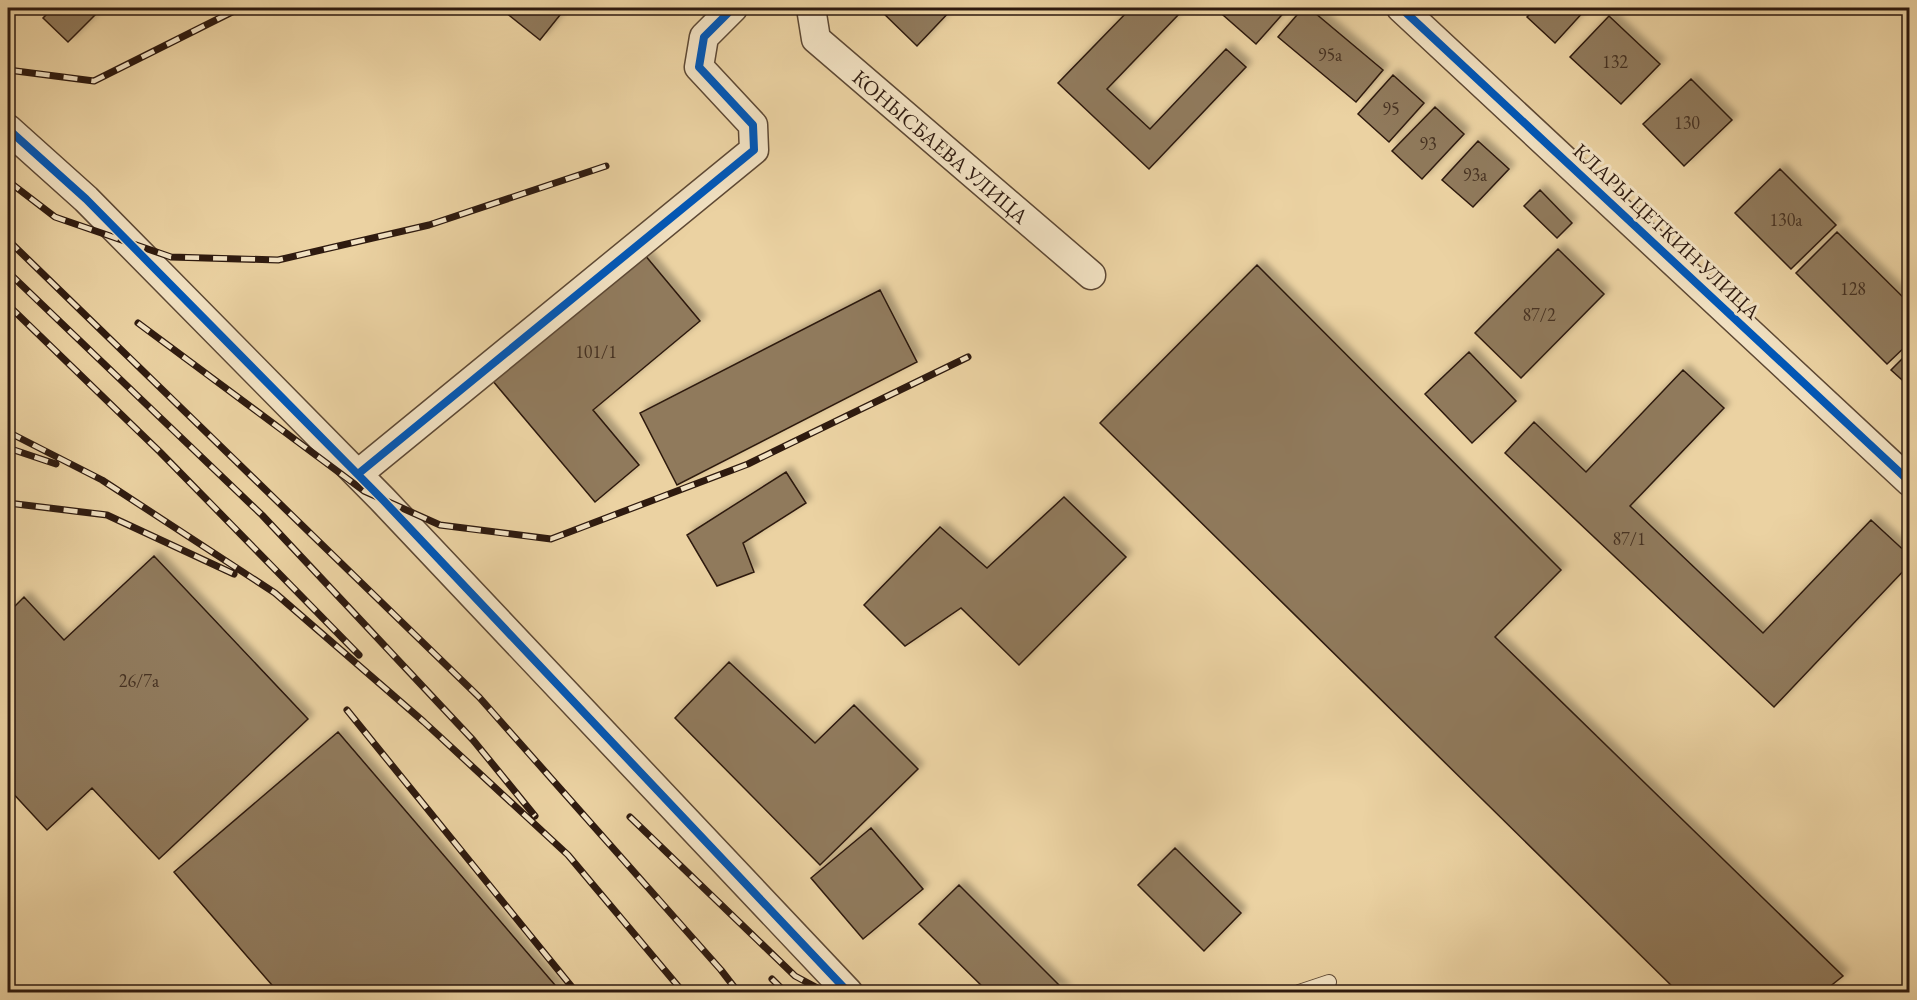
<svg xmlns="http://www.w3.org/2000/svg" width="1917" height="1000" viewBox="0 0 1917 1000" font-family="'EB Garamond',serif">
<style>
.building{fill:#907a5b;stroke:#2e1a0f;stroke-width:1.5;filter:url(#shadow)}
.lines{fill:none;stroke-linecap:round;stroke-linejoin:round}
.lane-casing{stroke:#5d4834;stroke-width:16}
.street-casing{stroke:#5d4834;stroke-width:31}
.lane{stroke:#f2e2c3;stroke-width:14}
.street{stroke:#f2e2c3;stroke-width:28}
.rail-casing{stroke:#2e1a0f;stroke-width:7}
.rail{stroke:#f2e2c3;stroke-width:4.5;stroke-dasharray:14;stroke-linecap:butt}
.cycleway-casing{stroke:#f2e2c3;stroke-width:11}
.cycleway{stroke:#0057b8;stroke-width:8}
.labels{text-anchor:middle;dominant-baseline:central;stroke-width:6;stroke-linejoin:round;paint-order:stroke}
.number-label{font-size:18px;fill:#463222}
.street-label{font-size:21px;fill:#2e1a0f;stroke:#f2e2c3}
</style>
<defs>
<filter id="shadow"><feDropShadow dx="5.5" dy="-5.5" stdDeviation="3" flood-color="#0004"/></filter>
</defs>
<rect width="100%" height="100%" fill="#ebd2a2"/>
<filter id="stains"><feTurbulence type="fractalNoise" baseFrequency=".00333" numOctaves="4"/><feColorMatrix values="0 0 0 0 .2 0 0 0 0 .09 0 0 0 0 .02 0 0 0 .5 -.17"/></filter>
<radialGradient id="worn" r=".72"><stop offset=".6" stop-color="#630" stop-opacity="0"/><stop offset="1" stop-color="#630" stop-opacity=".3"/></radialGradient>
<path class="building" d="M53,8h49l-34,34 -25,-24z
M500,8h60l4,2 -24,30z
M878,8h75l-36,38z
M1131,8h43l6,5 -73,76 43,40 76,-80 20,18 -97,102 -91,-86z
M1215,8h73l-32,36z
M1303,8h6l74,62 -27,32 -78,-65z
M1536,8h48l2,1 -31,34 -28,-26z
M1609,16l51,48 -39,40 -51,-47z
M1393,75l31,28 -35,39 -31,-28z
M1691,79l41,41 -48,46 -41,-42z
M1435,107l29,27 -42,45 -30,-28z
M1478,141l31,28 -36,38 -31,-27z
M1780,169l56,56 -45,44 -56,-56z
M1540,190l32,33 -15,15 -33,-32z
M1837,232l73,72v38l-23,22 -91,-91z
M1558,249l46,45 -83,84 -46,-45z
M644,254l56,67 -107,89 46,55 -44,37 -103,-122z
M1257,265l304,305 -66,67 348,339 -20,16h-145l-578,-569z
M880,290l37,72 -240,123 -37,-72z
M1910,351v36l-19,-17z
M1469,352l47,49 -44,42 -47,-49z
M1683,370l41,38 -94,98 133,127 108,-113 39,36v8l-136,143 -269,-254 29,-31 52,50z
M786,472l20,31 -63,40 11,29 -37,14 -30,-51z
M1064,497l62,60 -107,108 -58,-57 -56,38 -41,-41 76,-78 47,41z
M154,556l154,163 -149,140 -67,-71 -45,42 -39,-42v-175l16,-16 40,43z
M729,662l86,81 39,-38 64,64 -98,96 -145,-147z
M338,732l223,260h-283l-104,-120z
M871,828l52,61 -60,50 -52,-61z
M1175,848l66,65 -37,38 -66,-66z
M959,885l107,107h-78l-69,-68z"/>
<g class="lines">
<defs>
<path id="lane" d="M1299,992l30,-10"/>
<g id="street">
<path id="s1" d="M811,8l5,31 275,236"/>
<path d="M1401,8l509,474"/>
<path d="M8,129l78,70 297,301 465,492"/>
<path d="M358,474l396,-324 -1,-25 -54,-58 5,-30 29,-29"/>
</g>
</defs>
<use href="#lane" class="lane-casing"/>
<use href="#street" class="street-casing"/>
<use href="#lane" class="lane"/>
<use href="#street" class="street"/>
<defs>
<path id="rail" d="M8,70l86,11 146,-73
M8,181l47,36 116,40 107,3 151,-35 177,-59
M8,240l471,457 242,273 17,22
M8,272l254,243 211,225 62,76
M8,305l152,147 199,203
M138,323l226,168 76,34 111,14 197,-75 220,-107
M8,432l94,48 173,113 149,129 144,133 115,137
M8,448l48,16
M8,503l99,12 127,59
M347,710l229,282
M630,817l165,159 30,16
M772,979l13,13"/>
</defs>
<use href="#rail" class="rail-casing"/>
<use href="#rail" class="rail"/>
<defs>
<path id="cycleway" d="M1401,8l509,474
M8,129l78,70 297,301 465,492
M358,474l396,-324 -1,-25 -54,-58 5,-30 29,-29"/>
</defs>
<use href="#cycleway" class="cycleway-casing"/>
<use href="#cycleway" class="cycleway"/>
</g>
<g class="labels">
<g class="number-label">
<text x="1330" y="54">95а</text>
<text x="1615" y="61">132</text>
<text x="1391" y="108">95</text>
<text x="1687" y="122">130</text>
<text x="1428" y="143">93</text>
<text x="1475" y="174">93а</text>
<text x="1786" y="219">130а</text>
<text x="1853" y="288">128</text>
<text x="1539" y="314">87/2</text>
<text x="596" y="351">101/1</text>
<text x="1629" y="538">87/1</text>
<text x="139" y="680">26/7а</text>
</g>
<g class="street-label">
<text stroke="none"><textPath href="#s1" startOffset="196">КОНЫСБАЕВА УЛИЦА</textPath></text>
<text transform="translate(1667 231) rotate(43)">КЛАРЫ ЦЕТКИН УЛИЦА</text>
</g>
</g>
<rect width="1917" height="1000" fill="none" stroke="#ebd2a2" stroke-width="30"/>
<rect x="9" y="9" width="1899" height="982" fill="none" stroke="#2e1a0f" stroke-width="3"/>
<rect x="15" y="15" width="1887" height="970" fill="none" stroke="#2e1a0f" stroke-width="1.5"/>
<rect width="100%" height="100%" filter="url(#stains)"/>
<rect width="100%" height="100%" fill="url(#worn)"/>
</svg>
